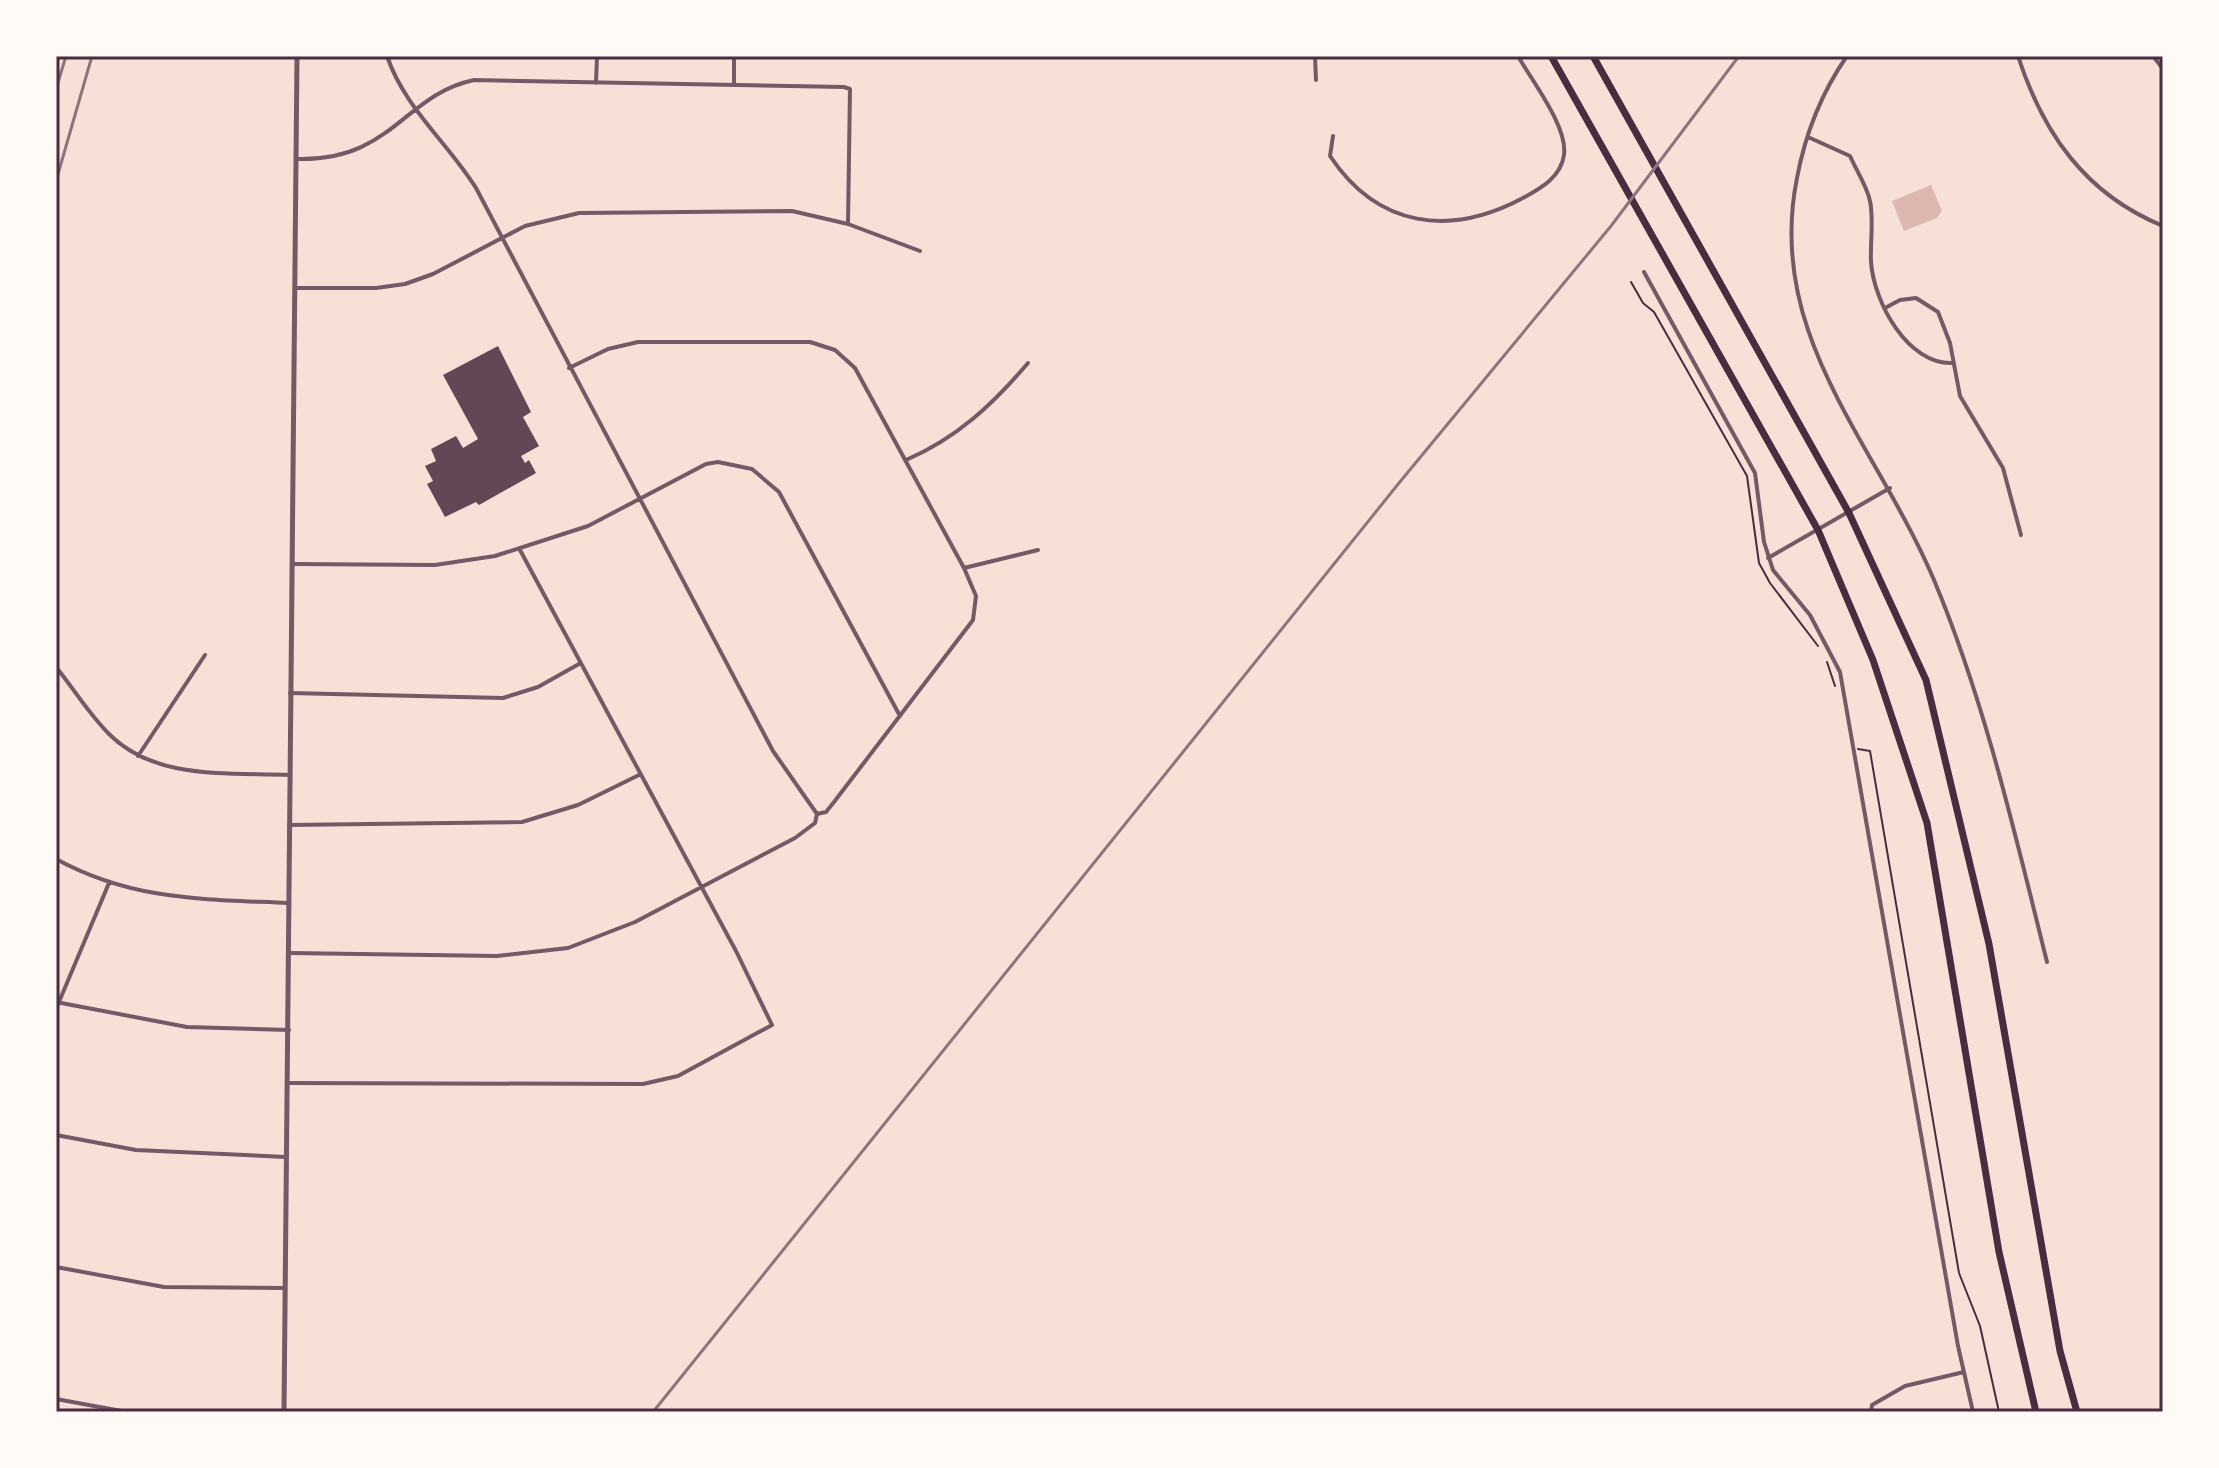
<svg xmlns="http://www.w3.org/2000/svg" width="2219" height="1468" viewBox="0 0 2219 1468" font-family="'Open Sans',sans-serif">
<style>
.water{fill:#dcb8b0}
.building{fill:#644757}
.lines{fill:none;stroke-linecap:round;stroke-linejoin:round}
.path{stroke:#4a2c40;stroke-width:2}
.minor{stroke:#755966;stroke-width:4}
.tertiary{stroke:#755966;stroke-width:5}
.trunk{stroke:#4a2c40;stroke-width:7}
.rail{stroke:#8f747c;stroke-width:3}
.neatline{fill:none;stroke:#4a2c40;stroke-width:3}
</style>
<rect width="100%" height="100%" fill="#f7e1d7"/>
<path class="water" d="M1931,185l11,26 -5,7 -33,13 -12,-30z"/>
<path class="building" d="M498,346l33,66 -8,5 16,29 -18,10 4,7 4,-3 7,13 -57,32 -3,-3 -31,15 -18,-33 6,-3 -8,-15 11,-5 -5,-12 25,-13 7,12 15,-9 -35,-64z"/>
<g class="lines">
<path class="path" d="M1631,282l12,21 11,9 93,164 12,87 11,20 48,63
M1827,662l8,24
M1858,749l12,2 89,522 21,53 19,86"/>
<path class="minor" d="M387,56c17,51 61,87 89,132l297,563 44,63
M734,56v29
M1315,56l1,24
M1847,56c-25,36 -42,79 -50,122 -32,158 79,265 137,402 51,122 81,254 113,382
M2018,56c25,77 67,138 145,170
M2153,56l10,13
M596,83l1,-27
M1333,136l-3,20c48,72 120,81 193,42 18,-10 38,-21 41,-43 4,-28 -32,-74 -46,-99
M1808,137l42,19c6,14 17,30 20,45 4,19 0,41 1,61 3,41 37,103 82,101
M296,159c96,3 107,-64 178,-79l370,7 6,2 -2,135
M1644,272l111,201 9,69 9,28 37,45 30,57 118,674 15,66
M296,288h80l29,-4 28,-10 92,-48 54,-13 213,-2 56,13 72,27
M1885,308l15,-8 16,-2 22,14 12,31 10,53 43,72 18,67
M906,460c51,-22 86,-55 122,-97
M1768,558l122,-70
M294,564l141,1 60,-9 93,-30 118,-62 12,-2 34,7 27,23 121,224
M964,568l74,-18
M56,667c18,22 32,46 53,67 47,47 119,38 181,41
M290,693l213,5 35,-11 41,-23
M138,756l67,-101
M289,825l233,-3 56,-17 61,-30
M56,859c77,42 147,40 232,44
M290,953l207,3 71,-8 67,-26 160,-84 20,-15 2,-9 9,-2 8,-10 139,-182 3,-24 -12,-28 -109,-200 -20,-18 -25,-8h-172l-30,7 -39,19
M56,1002l131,25 102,3
M56,1009l53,-126
M288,1083l355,1 35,-8 94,-51 -36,-74 -216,-401
M56,1135l80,15 150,7
M56,1267l108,20 121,1
M56,1399l71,13
M1871,1412l1,-7 33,-19 59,-14"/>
<path class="tertiary" d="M284,1412l13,-1356"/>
<path class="trunk" d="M1551,56l267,474 55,130 54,163 72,429 37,160
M1593,56l256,457 77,167 63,264 71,407 17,61"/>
<path class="rail" d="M56,89l10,-33
M56,181l36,-125
M653,1412l746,-929 212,-257 128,-170"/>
</g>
<rect width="2219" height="1468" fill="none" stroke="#fffaf5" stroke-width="116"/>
<rect x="58" y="58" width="2103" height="1352" class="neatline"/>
</svg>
